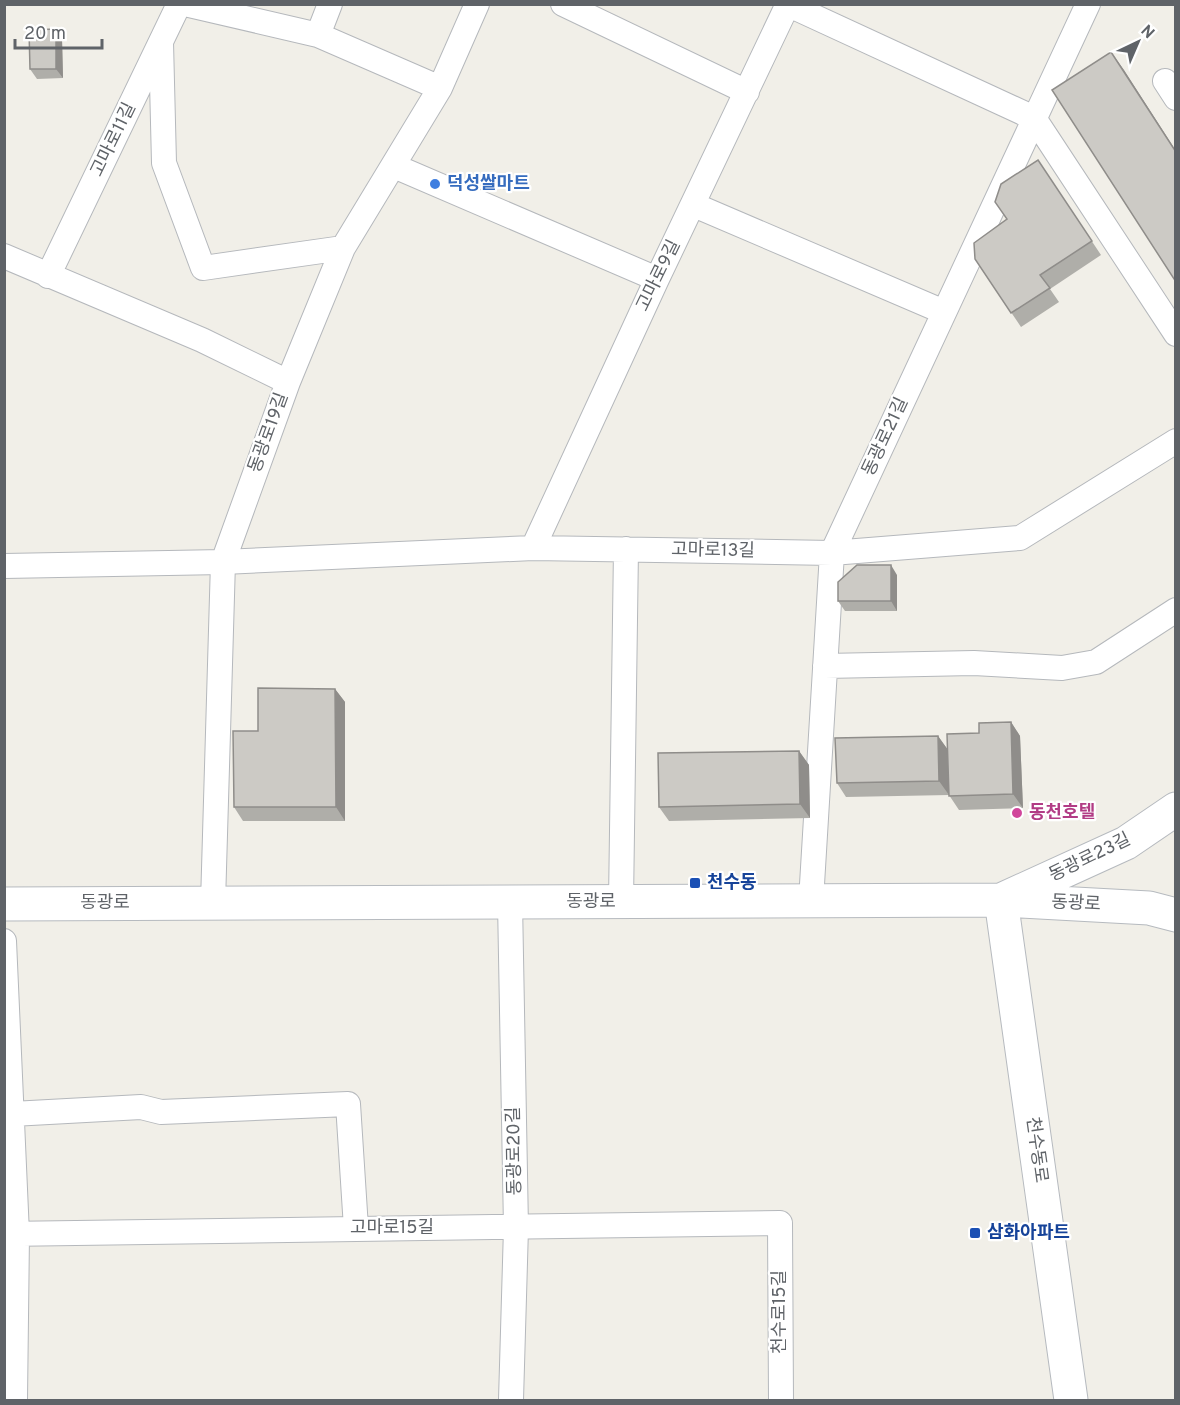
<svg xmlns="http://www.w3.org/2000/svg" width="1180" height="1405" viewBox="0 0 1180 1405" font-family="Overpass,'Noto Sans KR',sans-serif">
<style>
.lines{fill:none;stroke-linecap:round;stroke-linejoin:round}
.minor-casing{stroke:#b5b8bc;stroke-width:26}
.secondary-casing{stroke:#b6babf;stroke-width:35}
.minor{stroke:#fff;stroke-width:24}
.secondary{stroke:#fff;stroke-width:33}
.wall{fill:#afaea9}
.shaded-wall{fill:#8f8d8a}
.building{fill:#cccac5;stroke:#8f8d8a;stroke-width:1.5}
.shop-dot{fill:#3f7fe0;stroke:#fff;stroke-width:2}
.hotel-dot{fill:#d1479c;stroke:#fff;stroke-width:2}
.transit-dot{fill:#1a4fb4;stroke:#fff;stroke-width:2}
.labels{text-anchor:middle;dominant-baseline:central;stroke-width:4.5;stroke-linejoin:round;paint-order:stroke}
.street-label{font-size:18px;fill:#5f6368;stroke:#fff}
.shop-label{font-size:18px;font-weight:bold;fill:#366cbe;stroke:#fff;text-anchor:start}
.hotel-label{font-size:18px;font-weight:bold;fill:#b23c85;stroke:#fff;text-anchor:start}
.transit-label{font-size:18px;font-weight:bold;fill:#164399;stroke:#fff;text-anchor:start}
</style>
<rect width="100%" height="100%" fill="#f1efe8"/>
<g class="lines">
<defs>
<path id="minor" d="M185,4l133,31 122,53
M563,4l184,88
M787,4l247,114 142,216
M318,35l12,-31
M161,42l3,121 39,105 140,-20
M1165,81l11,17
M394,166l263,113
M694,205l250,107
M4,256l198,84 86,42
M48,276l131,-272
M533,548l124,-269 131,-275
M4,566l219,-4 310,-14 299,5 188,-15 156,-97
M825,666l149,-3 88,5 34,-6 80,-52
M811,901l21,-348 256,-549
M510,902l6,326 -5,172
M621,902l5,-353
M213,903l10,-341 65,-180 55,-134 97,-160 37,-84
M4,941l13,293 -2,166
M12,1114l129,-7 20,5 187,-8 8,124
M4,1234l776,-11 1,177"/>
<path id="secondary" d="M4,904l997,-4 148,8 27,7
M1071,1400l-70,-500 125,-57 50,-34"/>
</defs>
<use href="#minor" class="minor-casing"/>
<use href="#secondary" class="secondary-casing"/>
<use href="#minor" class="minor"/>
<use href="#secondary" class="secondary"/>
</g>
<path class="wall" d="M62,39l1,39 -26,1 -7,-10z
M1047,174l54,81 -51,34 9,13 -38,25 -46,-68 32,-40z
M897,575v36h-52l-7,-10z
M335,689l10,13v119h-102l-9,-14 24,-76z
M1011,722l9,14 3,72 -64,2 -10,-15 -103,2 -9,-14 101,-47 10,14 31,-17z
M799,751l10,14 1,53 -141,3 -10,-14z"/>
<path class="shaded-wall" d="M56,29l6,10 1,39 -7,-9z
M1111,52l13,18 52,81v1z
M891,565l6,10v36l-6,-10z
M335,689l10,13v119l-9,-14z
M1011,722l9,14 3,72 -10,-14z
M938,736l10,14 1,45 -10,-14z
M799,751l10,14 1,53 -10,-14z"/>
<path class="building" d="M56,29v40h-26l-1,-39z
M1111,52l65,100v130l-124,-192z
M1038,160l54,81 -52,34 10,13 -39,25 -36,-54 -1,-16 33,-24 -12,-17 6,-18z
M857,565h34v36h-53v-19z
M258,688l77,1 1,118h-102l-1,-76h25z
M1011,722l2,72 -64,2 -2,-62 32,-1v-10z
M938,736l1,45 -102,2 -2,-45z
M799,751l1,53 -141,3 -1,-54z"/>
<circle class="shop-dot" cx="435" cy="184" r="6"/>
<circle class="hotel-dot" cx="1017" cy="813" r="6"/>
<g class="transit-dot">
<rect x="689" y="877" width="12" height="12" rx="3"/>
<rect x="969" y="1227" width="12" height="12" rx="3"/>
</g>
<g class="labels">
<g class="street-label">
<text transform="translate(114 140) rotate(-64)">고마로11길</text>
<text transform="translate(659 276) rotate(-64)">고마로9길</text>
<text transform="translate(269 433) rotate(-70)">동광로19길</text>
<text transform="translate(886 437) rotate(-65)">동광로21길</text>
<text transform="translate(713 551) rotate(1)">고마로13길</text>
<text transform="translate(1090 858) rotate(-26)">동광로23길</text>
<text x="591" y="902">동광로</text>
<text x="105" y="903">동광로</text>
<text transform="translate(1076 904) rotate(3)">동광로</text>
<text transform="translate(1036 1150) rotate(82)">천수동로</text>
<text transform="translate(515 1151) rotate(-91)">동광로20길</text>
<text x="392" y="1228">고마로15길</text>
<text transform="translate(780 1312) rotate(-90)">천수로15길</text>
</g>
<g class="shop-label">
<text x="447" y="184">덕성쌀마트</text>
</g>
<g class="hotel-label">
<text x="1029" y="813">동천호텔</text>
</g>
<g class="transit-label">
<text x="707" y="883">천수동</text>
<text x="987" y="1233">삼화아파트</text>
</g>
</g>
<rect width="1180" height="1405" fill="none" stroke="#5f6368" stroke-width="12"/>
<g transform="translate(1138 42) rotate(44)" stroke="#ffffff" stroke-width="4.5" paint-order="stroke">
<path d="M0-4.5L10 22L0 15L-10 22Z" fill="#5f6368"/>
<text y="-9" font-size="16" font-weight="bold" text-anchor="middle" fill="#5f6368">N</text>
</g>
<path d="M15 39v9h87v-9" fill="none" stroke="#5f6368" stroke-width="3"/>
<text x="24" y="39" font-size="18" fill="#5f6368" stroke="#ffffff" stroke-width="4.5" paint-order="stroke">20 m</text>
</svg>
